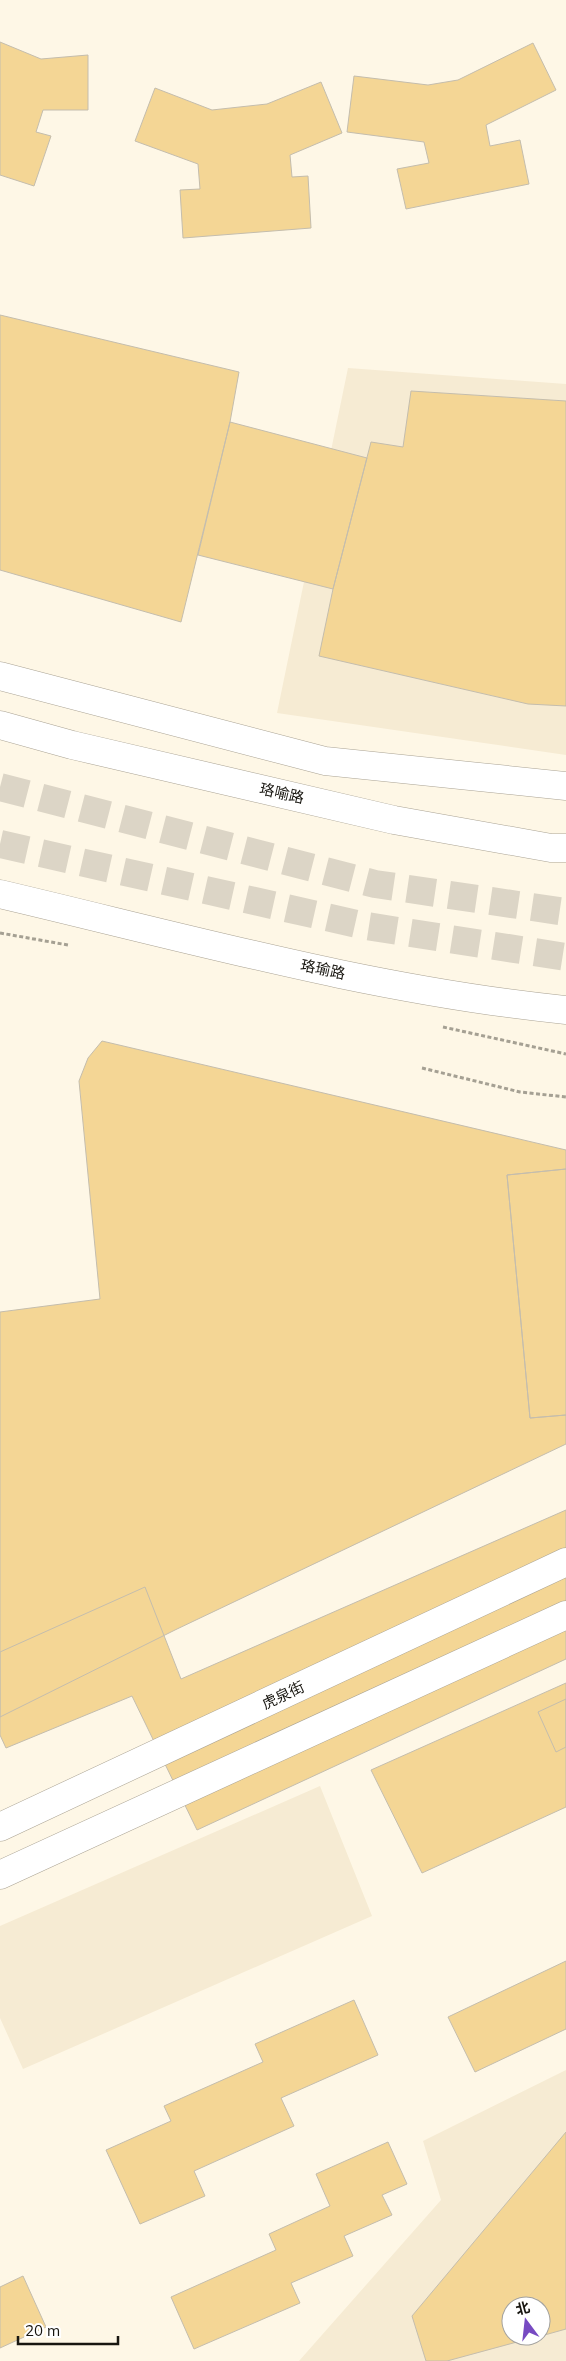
<svg xmlns="http://www.w3.org/2000/svg" width="566" height="2361" viewBox="0 0 566 2361" font-family="Mulish,'Noto Sans SC',sans-serif">
<style>
.built{fill:#f6ebd3;fill-rule:evenodd}
.building{fill:#f4d695;stroke:#c4bdad}
.lines{fill:none;stroke-linecap:round;stroke-linejoin:round}
.trunk-tunnel{stroke:#dcd5c6;stroke-width:28;stroke-dasharray:28 14;stroke-linecap:butt}
.secondary-casing{stroke:#aaa394;stroke-width:29}
.primary-casing{stroke:#aaa394;stroke-width:29}
.trunk-casing{stroke:#aaa394;stroke-width:29}
.path{stroke:#a5a093;stroke-width:3;stroke-dasharray:4 2.5;stroke-linecap:butt}
.secondary{stroke:#fff;stroke-width:28}
.primary{stroke:#fff;stroke-width:28}
.trunk{stroke:#fff;stroke-width:28}
.labels{text-anchor:middle;dominant-baseline:central;stroke-width:4.5;stroke-linejoin:round;paint-order:stroke}
.street-label{font-size:15px;fill:#181610;stroke:#fff}
</style>
<rect width="100%" height="100%" fill="#fef7e6"/>
<path class="built" d="M348,368l218,16v371l-289,-42z
M320,1786l52,130 -349,153 -23,-51v-92z
M566,2070v291h-267l142,-161 -18,-59zM511,2306h30v30h-30z"/>
<path class="building" d="M0,42l41,17 47,-4v55h-45l-7,22 15,4 -17,50 -34,-11z
M533,43l23,47 -70,35 4,21 30,-6 9,44 -123,25 -9,-40 32,-6 -5,-21 -77,-10 7,-56 74,9 30,-5z
M321,82l21,51 -52,22 2,22 16,-1 3,52 -128,10 -3,-48 20,-1 -2,-25 -63,-23 20,-53 57,22 55,-6z
M0,315l239,57 -9,50 -49,200 -181,-52z
M411,391l155,10v305l-38,-2 -209,-48 14,-67 38,-147 32,5z
M230,422l137,36 -34,131 -135,-34z
M102,1041l464,109v19l-59,6 23,243 36,-3v29l-389,185 -177,88v-405l100,-13 -21,-218 9,-23z
M566,1169v246l-36,3 -23,-243z
M566,1510v149l-369,171 -65,-134 -126,52 -6,-13v-83l145,-65 36,92z
M566,1683v124l-144,66 -51,-103z
M566,1699v48l-10,5 -18,-40z
M566,1961v68l-91,43 -27,-55z
M354,2000l24,55 -97,43 13,28 -100,45 11,25 -65,28 -34,-74 65,-29 -7,-15 99,-44 -8,-18z
M566,2132v197l-25,7v-30h-30v30h28l-92,25h-21l-14,-45z
M388,2142l19,42 -25,11 10,20 -48,21 9,20 -62,27 9,20 -106,46 -23,-52 105,-47 -7,-16 61,-28 -14,-32z
M23,2276l23,51 -46,21v-61z"/>
<g class="lines">
<path class="trunk-tunnel" d="M0,787l375,97 191,28
M0,844l366,82 200,31"/>
<defs>
<path id="secondary" d="M0,1827l566,-265
M0,1875l566,-260"/>
<path id="primary" d="M0,676l325,85 241,25"/>
<path id="trunk" d="M0,725l72,20 322,75 157,28h15
M0,894c187,44 375,97 566,116"/>
</defs>
<use href="#secondary" class="secondary-casing"/>
<use href="#primary" class="primary-casing"/>
<use href="#trunk" class="trunk-casing"/>
<path class="path" d="M0,933l68,12
M443,1027l123,27
M422,1068l98,24 46,5"/>
<use href="#secondary" class="secondary"/>
<use href="#primary" class="primary"/>
<use href="#trunk" class="trunk"/>
</g>
<g class="labels">
<g class="street-label">
<text transform="translate(282 793) rotate(13)">珞喻路</text>
<text transform="translate(323 969) rotate(12)">珞瑜路</text>
<text transform="translate(283 1695) rotate(-25)">虎泉街</text>
</g>
</g>
<g transform="translate(526 2321) rotate(345)"><circle r="24" fill="#ffffff" stroke="#a3a29f"/>
<path d="M0-4L9 19L0 12L-9 19Z" fill="#774ac2"/>
<text y="-8" font-size="14" font-weight="bold" text-anchor="middle" fill="#181610">北</text>
</g>
<path d="M18 2336v8h100v-8" fill="none" stroke="#181610" stroke-width="2.5"/>
<text x="25" y="2336" font-size="15" fill="#181610" stroke="#ffffff" stroke-width="4" paint-order="stroke">20 m</text>
</svg>
